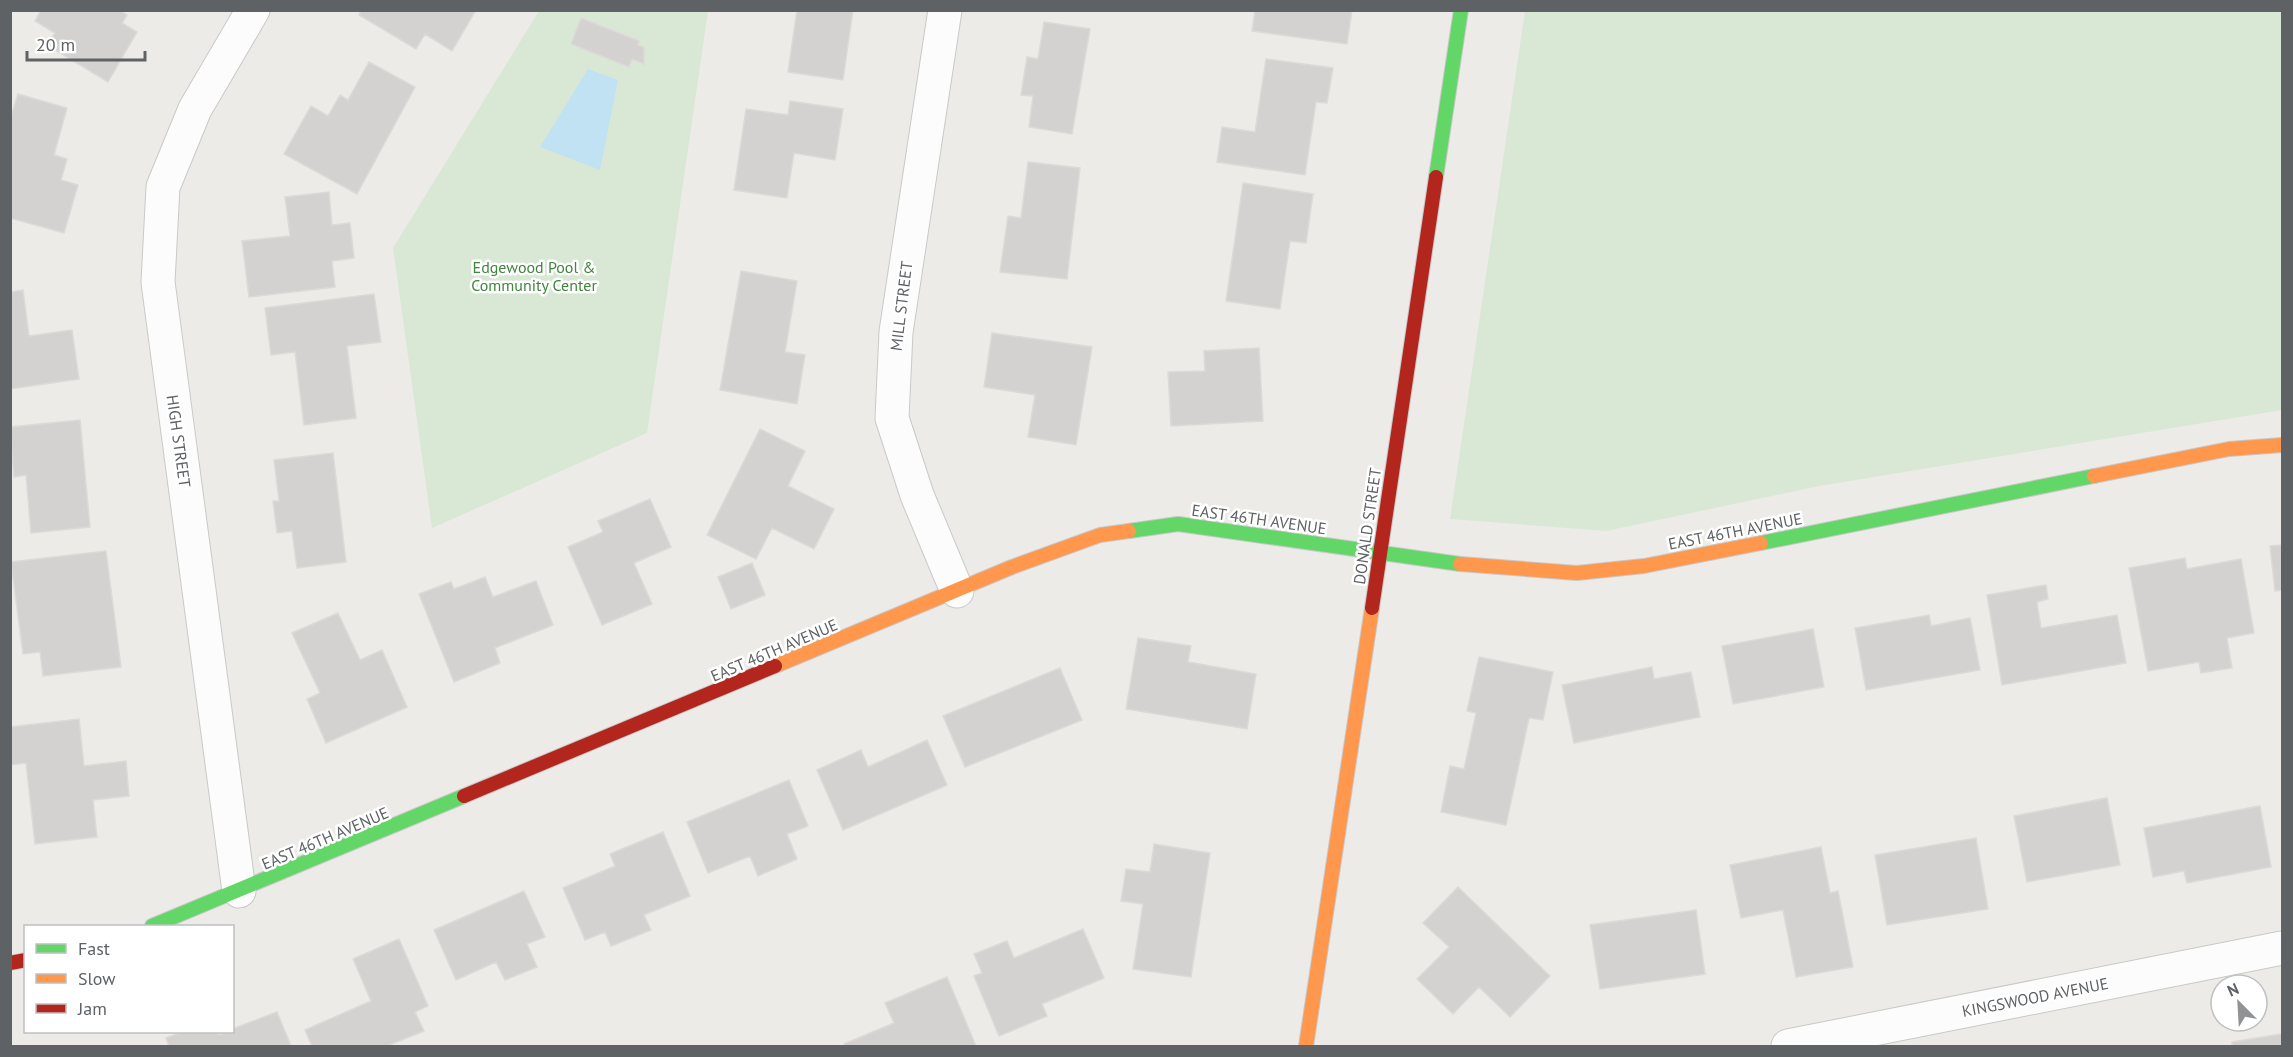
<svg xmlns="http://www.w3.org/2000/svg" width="2293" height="1057" viewBox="0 0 2293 1057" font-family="'PT Sans',sans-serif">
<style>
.green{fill:#d9e7d5}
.water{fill:#c0e2f3}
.building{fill:#d4d2d1;stroke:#dcdad8;stroke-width:1.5}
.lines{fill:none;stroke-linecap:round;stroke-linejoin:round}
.street-casing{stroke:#c9c9c8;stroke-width:35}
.fast-casing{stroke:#c7c8c8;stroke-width:16}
.slow-casing{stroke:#c7c8c8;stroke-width:16}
.jam-casing{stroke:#c7c8c8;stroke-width:16}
.street{stroke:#fcfcfc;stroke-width:33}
.fast{stroke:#63d668;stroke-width:14}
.slow{stroke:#ff974d;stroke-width:14}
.jam{stroke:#b3261e;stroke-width:14}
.labels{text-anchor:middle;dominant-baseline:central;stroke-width:5;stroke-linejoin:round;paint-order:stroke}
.park-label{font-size:16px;fill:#41843e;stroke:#fff}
.street-label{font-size:16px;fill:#5e6265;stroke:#fff}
</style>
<rect width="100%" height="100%" fill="#edebe8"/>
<path class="green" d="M539,11h169l-61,422 -215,95 -39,-280z
M1525,11h757v399l-463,76 -213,45 -156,-12z"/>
<path class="water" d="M588,69l30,11 -18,90 -60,-23z"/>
<path class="building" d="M41,10h78l8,5 -5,8 15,9 -29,50 -61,-37 8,-12 -20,-12z
M361,10h115l-24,41 -27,-17 -9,15 -57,-34z
M797,10h56l-10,70 -55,-8z
M1255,10h97l-5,34 -95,-13z
M581,18l58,23 -1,4 6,2v17l-12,-5 -3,8 -58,-23z
M1044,22l46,7 -18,105 -43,-7 4,-31 -12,-1 6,-38 11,2z
M1266,59l67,9 -6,35 -11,-1 -11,73 -88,-13 5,-35 33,5z
M369,62l46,25 -58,107 -73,-40 27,-48 17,10 12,-21 8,5z
M18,94l49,14 -13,47 13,4 -6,21 17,5 -14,48 -54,-15v-98z
M790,101l53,8 -8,51 -41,-7 -7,45 -53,-8 12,-81 42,6z
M1028,162l52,6 -13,111 -67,-7 8,-56 13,2z
M1243,183l70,11 -7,49 -16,-2 -10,68 -54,-8z
M329,192l3,33 18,-2 4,35 -22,3 3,26 -86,10 -7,-56 48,-5 -5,-39z
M741,271l56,10 -12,71 20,3 -8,49 -77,-14z
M23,290l6,46 43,-6 7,49 -69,10v-97z
M374,294l7,48 -34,4 9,72 -52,7 -9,-73 -24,3 -6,-47z
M992,333l100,14 -16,98 -48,-8 7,-42 -51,-8z
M1259,348l4,73 -92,5 -3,-54 37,-1 -1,-20z
M80,420l10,107 -59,6 -5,-58 -12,2 -4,-50z
M760,429l45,22 -17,35 46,23 -20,40 -42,-21 -16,31 -49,-24z
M333,453l13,109 -49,6 -5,-37 -15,2 -4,-32h6l-5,-41z
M650,499l21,48 -37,16 18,41 -50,21 -34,-78 35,-15 -5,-11z
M2282,545v45l-7,1 -5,-45z
M106,551l15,116 -78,9 -3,-24 -17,2 -12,-92z
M2185,558l2,11 54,-10 13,74 -27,5 5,30 -31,5 -2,-11 -51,9 -19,-103z
M752,563l13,32 -34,14 -13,-32z
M485,577l8,20 43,-16 17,44 -58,23 5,15 -46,19 -35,-88 32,-12 3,7z
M2046,585l2,14 -11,3 4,26 76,-13 9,48 -124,22 -15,-90z
M338,613l22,47 22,-10 25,57 -81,36 -19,-44 13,-6 -28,-60z
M1929,615l2,11 39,-8 10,52 -114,20 -11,-62z
M1813,629l11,58 -91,17 -11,-58z
M1138,638l53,8 -3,16 68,12 -9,55 -121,-20z
M1479,657l74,15 -10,48 -14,-2 -23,107 -65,-13 9,-46 14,3 12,-56 -9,-2z
M1652,667l2,12 37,-7 9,45 -126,26 -12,-58z
M1060,668l22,52 -117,47 -22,-51z
M79,719l5,47 42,-5 3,35 -36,4 4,37 -62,7 -9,-81 -16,2v-38z
M927,740l20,45 -104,45 -26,-60 44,-20 7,17z
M789,780l19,46 -21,8 10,25 -39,17 -8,-20 -42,17 -21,-51z
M2107,798l13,67 -93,17 -13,-66z
M2260,806l11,61 -84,16 -3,-12 -31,6 -9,-49z
M663,832l27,64 -46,19 7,15 -40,16 -6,-14 -20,8 -22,-52 52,-22 -5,-12z
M1976,838l12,71 -101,16 -12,-70z
M1154,844l56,9 -19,124 -58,-8 10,-65 -22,-3 5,-32 24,3z
M1821,847l9,46 8,-2 15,76 -57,10 -13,-67 -42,8 -11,-53z
M1458,887l92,89 -40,41 -31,-30 -26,27 -36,-35 32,-32 -26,-24z
M524,891l21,46 -18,7 10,23 -32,13 -9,-18 -40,18 -22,-50z
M1696,910l9,64 -105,15 -10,-64z
M1083,929l21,49 -62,26 5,12 -48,20 -25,-60 8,-3 -8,-19 33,-13 7,17z
M399,939l29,67 -13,6 9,19 -37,15h-75l-7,-16 66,-29 -18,-42z
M947,977l29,69h-131l-1,-2 50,-21 -9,-20z
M277,1012l14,34h-122l-3,-8 16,-6h35l1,3 14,-3v-3z
M2282,1034v12h-50v-4z"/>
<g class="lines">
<defs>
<path id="street" d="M945,10l-49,322 -4,86 25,77 40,96
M239,891l-81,-609 5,-95 32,-78 58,-99
M1788,1046l494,-98"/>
<path id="fast" d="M1436,177l25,-167
M1129,531l49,-7 282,40
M1761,543l333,-67
M152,926l312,-130"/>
<path id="slow" d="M2094,476l135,-27 53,-4
M1460,564l117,9 67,-7 117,-23
M775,666l237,-99 88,-32 29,-4
M1306,1046l66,-438"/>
<path id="jam" d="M1372,608l64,-431
M464,796l311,-130
M10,963l16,-3"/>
</defs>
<use href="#street" class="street-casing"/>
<use href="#fast" class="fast-casing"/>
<use href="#slow" class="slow-casing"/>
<use href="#jam" class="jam-casing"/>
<use href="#street" class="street"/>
<use href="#fast" class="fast"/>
<use href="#slow" class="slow"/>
<use href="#jam" class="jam"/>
</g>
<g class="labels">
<g class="park-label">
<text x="534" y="267">Edgewood Pool &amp;<tspan x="534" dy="18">Community Center</tspan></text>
</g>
<g class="street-label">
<text transform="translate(901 306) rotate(-83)">MILL STREET</text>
<text transform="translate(179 441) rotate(82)">HIGH STREET</text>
<text transform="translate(1259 519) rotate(8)">EAST 46TH AVENUE</text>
<text transform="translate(1367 526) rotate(-82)">DONALD STREET</text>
<text transform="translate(1735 531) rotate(-11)">EAST 46TH AVENUE</text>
<text transform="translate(774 650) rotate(-23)">EAST 46TH AVENUE</text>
<text transform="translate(325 838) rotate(-23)">EAST 46TH AVENUE</text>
<text transform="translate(2035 997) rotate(-11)">KINGSWOOD AVENUE</text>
</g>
</g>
<rect width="2293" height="1057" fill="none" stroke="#5e6265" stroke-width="24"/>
<rect x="24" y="925" width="210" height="108" fill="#ffffff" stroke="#bfc0c1" stroke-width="1.5"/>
<rect x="36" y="944" width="30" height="9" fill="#63d668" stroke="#bfc0c1" stroke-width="1.5"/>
<text x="78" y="955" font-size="18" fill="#5e6265">Fast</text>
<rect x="36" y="974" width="30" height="9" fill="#ff974d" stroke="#bfc0c1" stroke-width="1.5"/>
<text x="78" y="985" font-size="18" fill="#5e6265">Slow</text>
<rect x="36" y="1004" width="30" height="9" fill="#b3261e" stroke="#bfc0c1" stroke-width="1.5"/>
<text x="78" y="1015" font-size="18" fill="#5e6265">Jam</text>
<g transform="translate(2239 1003) rotate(336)"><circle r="28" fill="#ffffff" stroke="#bfc0c1" stroke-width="1.5"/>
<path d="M0-4.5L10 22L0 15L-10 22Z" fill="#909293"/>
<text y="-9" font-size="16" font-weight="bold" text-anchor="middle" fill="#5e6265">N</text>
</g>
<path d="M27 51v9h118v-9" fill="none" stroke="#5e6265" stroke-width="3"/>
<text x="36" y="51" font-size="18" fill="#5e6265" stroke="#ffffff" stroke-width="4.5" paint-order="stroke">20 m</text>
</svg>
